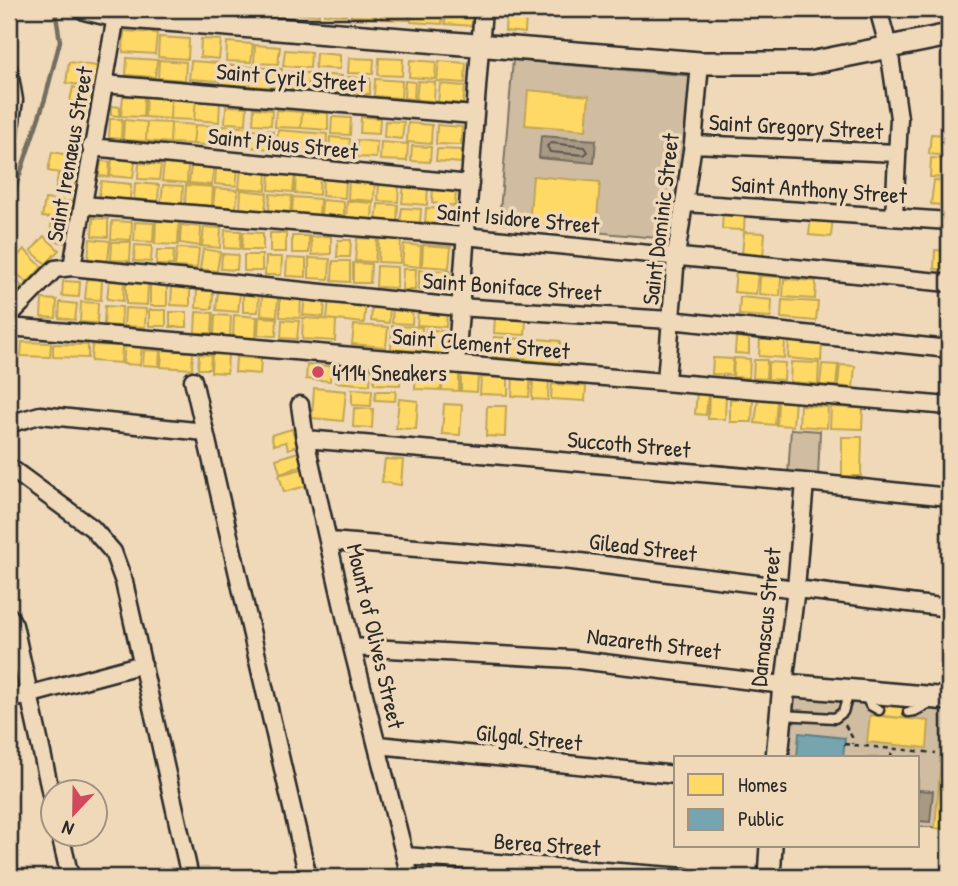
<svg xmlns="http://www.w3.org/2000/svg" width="958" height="886" viewBox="0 0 958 886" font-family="'Patrick Hand',sans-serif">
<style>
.green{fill:#d0bda1;stroke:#7e7466;stroke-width:2}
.water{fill:#a79984;stroke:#756d60;stroke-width:2}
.homes{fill:#ffd966;stroke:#bfa554;stroke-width:2}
.public{fill:#76a5af;stroke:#608087;stroke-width:2}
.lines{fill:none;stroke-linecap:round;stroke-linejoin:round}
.shore{stroke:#5d574f;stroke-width:2}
.stream{stroke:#756d60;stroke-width:4.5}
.lane-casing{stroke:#2b2b2b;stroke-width:13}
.street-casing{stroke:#2b2b2b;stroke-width:21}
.secondary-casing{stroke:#2b2b2b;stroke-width:26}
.path{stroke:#2b2b2b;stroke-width:2.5;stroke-dasharray:5 5;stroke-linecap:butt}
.lane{stroke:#f0d9b9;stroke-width:8}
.street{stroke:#f0d9b9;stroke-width:16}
.secondary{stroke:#f0d9b9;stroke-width:21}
.poi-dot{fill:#d1495b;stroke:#f0d9b9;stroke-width:2.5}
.labels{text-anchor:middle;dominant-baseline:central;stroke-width:7;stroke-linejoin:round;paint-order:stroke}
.street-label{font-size:23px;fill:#2b2b2b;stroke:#f0d9b9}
.poi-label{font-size:23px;fill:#2b2b2b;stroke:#f0d9b9;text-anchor:start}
</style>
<rect width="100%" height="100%" fill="#f0d9b9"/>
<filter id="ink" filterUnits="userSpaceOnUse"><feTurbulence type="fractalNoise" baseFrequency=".0143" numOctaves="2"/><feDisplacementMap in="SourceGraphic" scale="14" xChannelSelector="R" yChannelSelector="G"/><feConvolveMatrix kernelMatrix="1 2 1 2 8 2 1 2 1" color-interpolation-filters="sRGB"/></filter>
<g filter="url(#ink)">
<path class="green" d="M513,60l181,16 -17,164 -178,-17z
M791,429l29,2 -2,47 -30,-2z
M790,692l159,16v119h-31v-69h-135z"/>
<path class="water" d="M541,136l55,4 -2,23 -55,-5z
M918,790l15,1 -3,31 -12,-1z"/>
<path class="homes" d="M290,9h29v6l-29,-2z
M324,9h23l-1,6 -22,-1z
M352,9h25l-1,8 -25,-1z
M381,9h28v11l-28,-1z
M412,9h31l-1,15 -31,-2z
M446,9h29l-1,17 -29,-2z
M506,15l20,1 -1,17 -20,-2z
M124,31l33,2 -2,21 -32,-2z
M159,37l30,2 -1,20 -30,-2z
M201,39l20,1 -2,19 -19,-2z
M227,42l26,2 -2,18 -25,-1z
M255,45l25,2 -2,17 -24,-1z
M285,50l26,2 -1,16 -27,-2z
M316,53l24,2v14l-25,-1z
M127,58l30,2 -2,17 -29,-2z
M349,58l25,1 -1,15 -25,-1z
M379,58l24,1 -1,17 -24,-1z
M159,60l27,2 -1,18 -27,-2z
M410,60l26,2 -1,17 -26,-2z
M191,61l28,2 -1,18 -29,-2z
M439,61l27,2 -1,20 -28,-2z
M69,62l28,4 -3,21 -28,-4z
M221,65l31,2 -2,19 -30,-2z
M252,67l30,2 -1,19 -31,-2z
M286,72l23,1 -2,17 -22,-2z
M312,74l30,2 -1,17 -30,-2z
M348,77l22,2v15l-23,-1z
M375,79l27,2 -1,17 -27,-2z
M405,81l10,1 -1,17 -10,-1z
M418,81l17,1 -1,19 -18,-1z
M440,84l25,2 -2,18 -25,-2z
M73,87l20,5 -3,14 -20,-5z
M528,90l61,6 -3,34 -61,-5z
M123,96l21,1 -1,20 -22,-1z
M146,97l25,2 -1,20 -25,-2z
M171,99l25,1 -2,20 -24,-1z
M196,100l24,2 -1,20 -25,-2z
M111,106l9,1 -1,9 -8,-1z
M226,106l21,1 -1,17 -21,-1z
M254,108l18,2 -1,15 -18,-1z
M276,110l26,2 -1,16 -26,-1z
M302,112l26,1v17l-27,-2z
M332,117l19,1 -1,17 -19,-1z
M361,117l19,1 -1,16 -19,-1z
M110,119h12l-1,20 -12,-1z
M124,120l23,2 -1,19 -23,-1z
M385,121l19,1 -2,17 -18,-2z
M147,122l24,1 -1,20 -24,-2z
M171,123l24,2 -2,19 -23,-1z
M408,123l24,2 -1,19 -24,-2z
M195,125l23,1 -1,20 -24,-2z
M437,125l25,2 -1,18 -25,-1z
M222,126l27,1 -2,18 -27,-2z
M252,129l21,2 -1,18 -21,-2z
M278,130l49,4 -1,21 -50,-4z
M931,134l18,1v21l-20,-2z
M330,137l20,2 -1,17 -20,-1z
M357,140l20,2 -1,16 -20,-1z
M381,142l27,2 -1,17 -27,-1z
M412,146l19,1 -1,15 -19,-1z
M437,149l25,1 -1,13 -25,-2z
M52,152l28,5 -3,19 -29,-5z
M931,158l18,1v19l-19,-1z
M112,159l23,2 -2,17 -23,-2z
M101,161l9,1 -1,15 -10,-1z
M139,163l22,2 -2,15 -21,-1z
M164,164l24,2 -1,17 -25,-2z
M191,166l23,1 -2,18 -23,-2z
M216,168l22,1 -2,17 -21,-2z
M241,169l26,2 -1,19 -27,-2z
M270,172l25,2 -2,18 -24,-2z
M296,174l24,2 -1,19 -24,-2z
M58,175l18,3 -3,17 -18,-3z
M533,176l67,6 -4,48 -67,-5z
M323,177l23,1 -1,20 -23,-2z
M349,177l26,1 -1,23 -26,-2z
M934,180l15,2v24l-18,-2z
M101,181l30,3 -1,16 -31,-3z
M379,181l20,2 -1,19 -20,-1z
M135,183l24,2 -1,16 -24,-2z
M404,184l24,2 -1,19 -25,-2z
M163,185l20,1 -1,18 -21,-2z
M186,185l27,2 -1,19 -27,-2z
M215,188l23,2 -2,18 -23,-2z
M433,189l23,2 -1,15 -23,-3z
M241,190l26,3 -2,18 -25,-3z
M270,194l22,2 -2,16 -21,-2z
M293,197l27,2 -1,17 -27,-2z
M45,199l28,3 -2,18 -29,-3z
M322,200l22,2v15l-23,-2z
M347,201l26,2 -1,16 -26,-1z
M378,204l20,1 -1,18 -21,-1z
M402,208l19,1 -1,15 -20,-1z
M426,208l29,1 -1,18 -29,-2z
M723,211h22l-1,19 -22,-1z
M811,214l22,2 -2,21 -22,-2z
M93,218l15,1v18l-16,-1z
M52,220l19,3 -4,20 -18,-3z
M112,221l20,1 -1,18 -20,-1z
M156,221l23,1 -1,23 -23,-1z
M135,222l19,1 -1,19 -19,-1z
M181,225l20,2 -1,19 -20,-3z
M204,227l17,1 -1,20 -18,-2z
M225,230l16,1 -1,18 -16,-1z
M243,232l20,1v17h-21z
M744,232l21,1 -2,23 -21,-1z
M270,233h16v19h-16z
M44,236l15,14 -13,14 -15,-13z
M292,236h17v17h-17z
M331,236v18l-19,1 -1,-18z
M357,238l20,1 -2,23 -20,-1z
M379,238l22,1 -1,24 -22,-1z
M90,239l20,2 -2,20 -20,-2z
M338,240h13l-1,17h-13z
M112,242h19l-1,19 -19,-1z
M404,244l17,2 -1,21 -18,-2z
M135,245l17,1 -1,16 -17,-1z
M423,245l28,2 -2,21 -27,-2z
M177,248l22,1 -2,19 -22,-1z
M24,249l18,18 -15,16 -18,-17z
M203,249l17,3 -3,19 -17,-2z
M157,250h17l-1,15h-17z
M935,250l14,1v19l-15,-1z
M222,254l16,1 -1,15 -16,-1z
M244,255h18v16h-18z
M266,257h16l-1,18h-16z
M287,258l19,1v18l-20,-1z
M309,258l21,1 -1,20 -20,-1z
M333,261h17v21l-18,-1z
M353,263l18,1 -1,19h-17z
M377,266l20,1v21l-21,-1z
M403,269h13l-1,21h-13z
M419,270l31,1v20l-31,-1z
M736,271l22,2 -2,21 -22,-2z
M9,275l13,11 -9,11 -4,-3z
M760,276l21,1 -1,19 -21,-2z
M87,279l15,1 -1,20 -16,-1z
M784,279l32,2 -1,18 -32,-2z
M63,281l17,1 -1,15 -17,-1z
M109,281l15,1 -1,19 -16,-2z
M126,283l22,1 -1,21 -21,-1z
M150,284l17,1v21h-17z
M172,285l18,1v20l-19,-1z
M197,290l16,1 -1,18 -16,-1z
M218,291l22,2 -2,19 -22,-2z
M243,293l16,1 -1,18h-15z
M280,295l21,1 -1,22 -20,-1z
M262,296l16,1 -1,19 -16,-1z
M305,296l20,2 -1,19 -21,-2z
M740,297l32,3 -1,17 -32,-2z
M42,299l15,1 -1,18 -15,-1z
M329,299l37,4 -2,20 -37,-4z
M782,300l36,2 -2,19 -35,-3z
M60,302l17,2 -2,16 -16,-2z
M81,302l17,1 -1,20 -17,-1z
M372,304l18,1 -1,18 -18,-2z
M393,305l20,1 -1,18 -20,-1z
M105,306l17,1 -1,19 -17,-1z
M125,308l21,1 -1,18 -21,-1z
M418,309l29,1 -1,17 -29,-2z
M149,310h17v16h-17z
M170,312h17v15h-17z
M196,312l17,1 -1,20h-17z
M215,315l16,1 -1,20h-16z
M234,315l23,2 -1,22 -23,-1z
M495,316l31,2 -1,17 -31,-2z
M259,317l18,1 -1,18 -18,-1z
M303,318l33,2 -1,21 -33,-2z
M282,320l17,1 -2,18 -16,-1z
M354,325l34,2 -2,20 -34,-3z
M392,326l30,1 -1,24 -30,-1z
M426,329l23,3 -2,24 -23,-3z
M494,337l30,2 -1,20 -30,-2z
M736,337l13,1v16l-14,-1z
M9,338h8l-2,18 -6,-1z
M527,338l33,3 -1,22 -34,-3z
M760,339l25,1 -1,18 -25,-2z
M22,342l29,1 -1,14 -29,-1z
M789,342l33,2 -1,17 -33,-3z
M53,344l35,1v13l-35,-1z
M125,344l17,2 -2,19 -17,-1z
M92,345l30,1 -1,17 -30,-2z
M144,350l16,1 -1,15 -16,-1z
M162,350l31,2 -1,17 -31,-2z
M212,352l16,1 -1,20 -16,-1z
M199,354l12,1 -1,14h-12z
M236,357l25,2 -1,15 -25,-2z
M713,358l20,1 -1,16 -20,-1z
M734,358l16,1 -1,19 -16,-1z
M754,360h13l-1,19 -13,-1z
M768,362l17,1 -1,17 -16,-1z
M791,362l28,1 -1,21 -28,-2z
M822,364l16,1 -2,21 -16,-1z
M307,365l24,1 -1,15 -24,-2z
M337,365l34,3 -1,17 -35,-3z
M840,365l15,1 -2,22 -15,-2z
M375,367l26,2 -1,16 -26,-1z
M443,369l16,1v21l-17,-1z
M416,370l26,1 -1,19 -26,-1z
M461,375h17l-1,17 -16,-1z
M513,376l18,1 -2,20 -17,-1z
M481,377l27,1v17l-28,-1z
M533,378l16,1 -1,21 -16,-1z
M552,384l34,2 -1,15 -34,-2z
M314,388l32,3 -3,30 -31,-3z
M352,389l20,1 -1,16 -19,-1z
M376,391h20l-1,10 -20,-1z
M697,392l11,1 -2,22 -11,-1z
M709,394l17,1 -1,24h-17z
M399,399l19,2 -2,28 -20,-1z
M730,399h23l-1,23h-22z
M758,399l19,2 -2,24 -20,-2z
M778,399l17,1 -2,26 -16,-1z
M444,404l18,1 -2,30 -18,-1z
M800,405l28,2 -1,21 -28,-2z
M487,406h19l-1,31 -19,-1z
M831,407l32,1 -1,21 -32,-1z
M354,408l19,1 -1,19 -19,-1z
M292,429l5,17 -9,3 -2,-7 -12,3 -3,-10z
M842,437h20l-1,39h-19z
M298,452l4,14 -22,7 -4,-14z
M385,459l18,1 -2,25 -19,-3z
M305,468l5,17 -26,7 -5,-17z
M884,703l20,2 -1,13 -20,-2z
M870,715l59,6 -2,27 -60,-6z
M942,748h7v82l-14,-2z"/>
<path class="public" d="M799,733l46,5 -2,20h-46z"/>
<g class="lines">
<path class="shore" d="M551,143l34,4 3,5 -4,3 -34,-3 -3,-6z"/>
<path class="stream" d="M9,207l36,-108 15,-58 -5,-32"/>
<defs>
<path id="lane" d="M865,694l5,11 9,5
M908,712l7,-1 15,-8
M781,715l54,3 8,-6 6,-19"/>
<path id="street" d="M878,9l11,40 10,69 -5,99
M9,71l5,29 -5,35
M104,84l370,31
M693,144l204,9
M91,147l379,37
M686,203l263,18
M83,205l381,31 485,47
M72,267l386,40 212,13 279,29
M9,316l46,-47 17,-2 44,-251 -1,-7
M9,327l940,79
M456,364l27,-355
M193,380l115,497
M666,381l10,-125 17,-112 7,-81
M300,405l5,34 47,208 58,230
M9,427l3,-4 28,-8 165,17
M305,439l500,43 144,15
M9,467l83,61 21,24 11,30 66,295
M330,541l234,19 385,48
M9,616l5,9 38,174
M352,647l219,12 213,26 12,-97 9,-106
M9,700l134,-36
M378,745l298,30
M60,834l10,43
M405,856l280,21"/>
<path id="secondary" d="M86,9l30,7 584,47h110l139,-28
M777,758l7,-73 165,14
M769,877l2,-31"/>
</defs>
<use href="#lane" class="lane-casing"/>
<use href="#street" class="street-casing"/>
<use href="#secondary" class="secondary-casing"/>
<path class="path" d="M845,725l7,12v7
M844,744l92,9
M891,758l1,-9"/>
<use href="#lane" class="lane"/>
<use href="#street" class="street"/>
<use href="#secondary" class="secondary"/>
</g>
</g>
<circle class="poi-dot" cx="318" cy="372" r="7"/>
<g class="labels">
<g class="street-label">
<text transform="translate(291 77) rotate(5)">Saint Cyril Street</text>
<text transform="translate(796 126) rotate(3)">Saint Gregory Street</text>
<text transform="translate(283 143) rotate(6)">Saint Pious Street</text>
<text transform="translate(69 154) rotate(-80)">Saint Irenaeus Street</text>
<text transform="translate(819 189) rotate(4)">Saint Anthony Street</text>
<text transform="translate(518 218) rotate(5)">Saint Isidore Street</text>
<text transform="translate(660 219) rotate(-83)">Saint Dominic Street</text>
<text transform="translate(512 286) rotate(4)">Saint Boniface Street</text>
<text transform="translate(481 343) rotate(5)">Saint Clement Street</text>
<text transform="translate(629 444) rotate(5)">Succoth Street</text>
<text transform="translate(643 547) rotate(7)">Gilead Street</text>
<text transform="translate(765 617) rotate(-84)">Damascus Street</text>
<text transform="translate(376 636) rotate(77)">Mount of Olives Street</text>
<text transform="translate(654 643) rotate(7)">Nazareth Street</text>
<text transform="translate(529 737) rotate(6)">Gilgal Street</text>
<text transform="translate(547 844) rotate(4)">Berea Street</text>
</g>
<g class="poi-label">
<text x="332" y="372">4114 Sneakers</text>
</g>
</g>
<rect width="958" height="886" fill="none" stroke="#f0d9b9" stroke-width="35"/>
<rect x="18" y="18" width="923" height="851" fill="none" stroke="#2b2b2b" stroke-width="2.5" filter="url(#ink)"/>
<rect x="674" y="756" width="245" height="91" fill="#f0d9b9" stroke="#a19380" stroke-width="2"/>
<rect x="688" y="774" width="35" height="21" fill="#ffd966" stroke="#a19380" stroke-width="2"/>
<text x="738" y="792" font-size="21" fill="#2b2b2b">Homes</text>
<rect x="688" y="809" width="35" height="21" fill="#76a5af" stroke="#a19380" stroke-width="2"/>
<text x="738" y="826" font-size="21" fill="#2b2b2b">Public</text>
<g transform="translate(74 813) rotate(202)"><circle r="33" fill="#f0d9b9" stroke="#a19380" stroke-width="2"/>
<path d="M0-5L12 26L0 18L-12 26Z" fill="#d1495b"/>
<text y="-10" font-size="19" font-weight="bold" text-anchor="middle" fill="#2b2b2b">N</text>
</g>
</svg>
